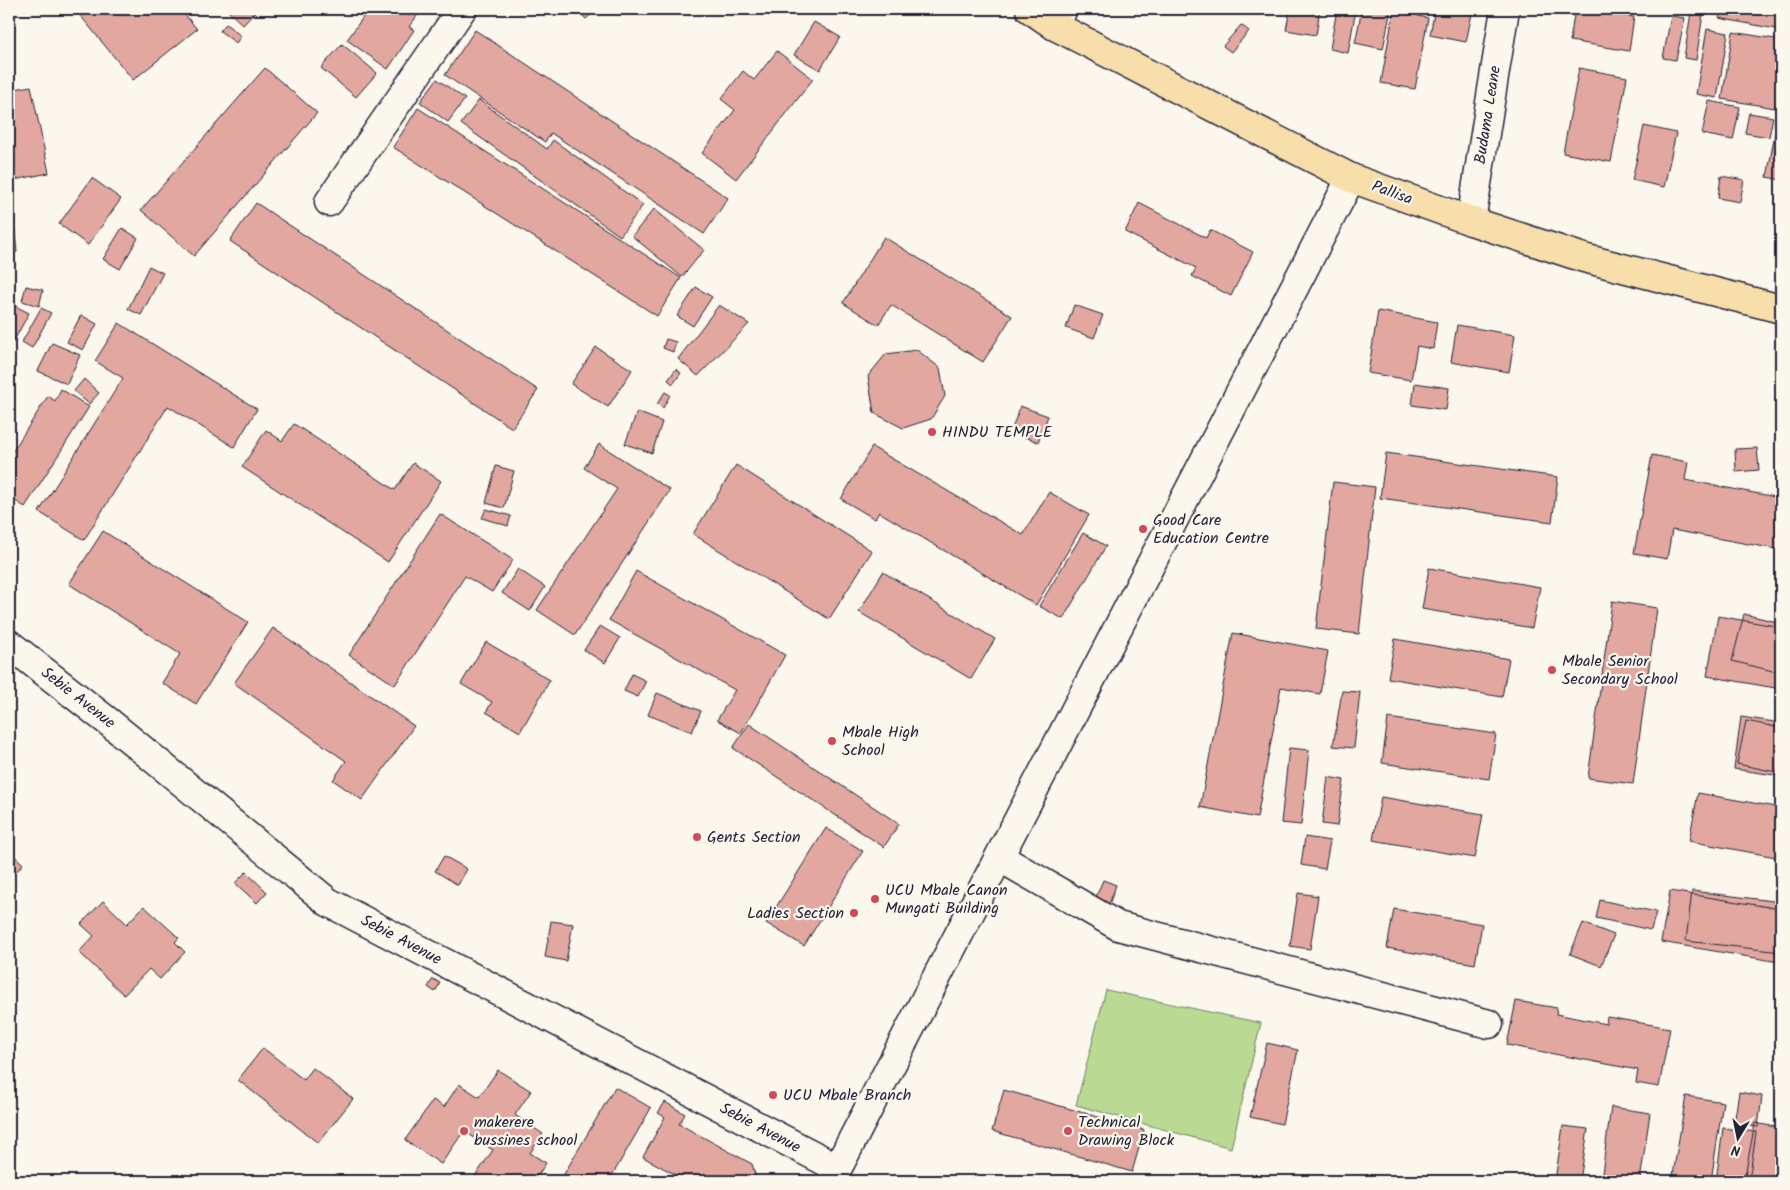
<svg xmlns="http://www.w3.org/2000/svg" width="1790" height="1190" viewBox="0 0 1790 1190" font-family="Kalam,sans-serif">
<style>
.green{fill:#bada93;stroke:#6e7e67}
.building{fill:#e2a89f;stroke:#22223b}
.lines{fill:none;stroke-linecap:round;stroke-linejoin:round}
.minor-casing{stroke:#22223b;stroke-width:31}
.major-casing{stroke:#22223b;stroke-width:31}
.minor{stroke:#fbf7ec;stroke-width:28}
.major{stroke:#f8deab;stroke-width:28}
.poi-dot{fill:#d1495b;stroke:#fbf7ec;stroke-width:2}
.labels{text-anchor:middle;dominant-baseline:central;stroke-width:4.5;stroke-linejoin:round;paint-order:stroke}
.street-label{font-size:16px;fill:#22223b;stroke:#fbf7ec}
.poi-label{font-size:16px;fill:#22223b;stroke:#fbf7ec;text-anchor:start}
</style>
<rect width="100%" height="100%" fill="#fbf7ec"/>
<filter id="ink" filterUnits="userSpaceOnUse"><feTurbulence type="fractalNoise" baseFrequency=".02" numOctaves="2"/><feDisplacementMap in="SourceGraphic" scale="10" xChannelSelector="R" yChannelSelector="G"/><feConvolveMatrix kernelMatrix="1 2 1 2 8 2 1 2 1" color-interpolation-filters="sRGB"/></filter>
<g filter="url(#ink)">
<path class="green" d="M1106,990l155,33 -30,125 -155,-43z"/>
<path class="building" d="M75,9h105l17,20 -64,51z
M226,9h32l-15,16z
M361,9h61l-13,18 5,3 -26,39 -41,-29 19,-27z
M580,9h17l-11,10 -8,-8z
M1290,9h30l-4,26 -30,-5z
M1337,9h19l-8,44 -18,-4z
M1362,9h29l-8,40 -28,-6z
M1394,9h25l-1,7 10,2 -13,71 -34,-6z
M1435,9h38l-7,33 -36,-7z
M1575,9h10l49,8 -5,34 -59,-10z
M1721,9h60v21l-62,-12z
M1691,12l12,2 -7,46 -12,-2z
M1671,16l14,2 -9,42 -13,-2z
M814,22l26,15 -20,33 -26,-15z
M226,24l15,12 -5,7 -16,-12z
M1241,25l8,6 -18,21 -8,-6z
M1707,29l21,4 -11,65 -21,-4z
M475,30l253,168 -24,36 -153,-101 -6,9 -100,-67z
M1733,32l48,8v69l-59,-10z
M342,44l35,29 -21,24 -35,-29z
M777,51l36,28 -77,100 -34,-26 33,-43 -14,-11 22,-28 11,9z
M265,68l52,45 -123,143 -53,-46z
M1579,68l48,9 -16,85 -48,-9z
M437,79l28,20 -17,23 -28,-20z
M31,86l18,87 -40,8v-91z
M479,100l68,49 6,-9 90,65 -23,31 -159,-112z
M1709,101l31,6 -7,33 -31,-6z
M418,108l263,170 -24,38 -264,-169z
M1749,113l24,4 -4,20 -24,-4z
M1778,117l3,1v62l-14,-3z
M1644,126l32,7 -12,54 -32,-7z
M1721,176l23,4 -4,22 -22,-4z
M92,178l29,21 -33,46 -29,-21z
M256,203l282,187 -26,38 -282,-187z
M1139,203l67,35 4,-8 43,22 -22,44 -39,-20 4,-8 -71,-36z
M654,209l50,41 -22,27 -50,-41z
M9,213h4l4,39 -8,1z
M122,228l16,10 -18,31 -17,-10z
M884,237l128,79 -29,46 -92,-57 -13,20 -35,-22z
M149,266l14,7 -22,42 -13,-6z
M26,286l17,4 -4,16 -17,-5z
M696,287l16,10 -19,29 -16,-10z
M11,304l18,9 -18,33 -2,-1v-36z
M719,305l30,19 -51,52 -20,-17z
M1074,305l29,10 -9,23 -28,-10z
M41,308l10,5 -19,35 -10,-6z
M1378,311l59,11 -4,27 -16,-3 -6,34 -43,-7z
M81,315l16,9 -14,26 -16,-8z
M119,323l138,86 -23,38 -66,-41 -84,134 -45,-28 84,-134 -28,-17z
M1457,325l58,10 -6,37 -58,-10z
M666,339l10,3 -3,10 -10,-4z
M52,343l28,12 -13,29 -29,-13z
M596,347l36,23 -24,37 -37,-23z
M917,350l23,18 5,28 -14,23 -28,9 -29,-15 -6,-37 18,-22z
M676,369l5,4 -8,11 -5,-4z
M84,379l15,14 -10,11 -15,-13z
M1415,383l34,5 -3,22 -34,-5z
M61,389l28,18 -64,100 -16,-10v-40l39,-61 7,5z
M665,392l5,3 -7,13 -6,-4z
M1020,406l28,10 -10,26 -27,-10z
M637,412l25,10 -10,31 -27,-9z
M294,424l101,66 18,-27 28,18 -53,81 -146,-95 24,-37 16,11z
M599,444l71,46 -95,145 -38,-25 80,-121 -33,-21z
M872,447l151,88 26,-43 40,23 -53,90 -157,-93 -4,7 -34,-20z
M1757,448l2,22 -23,2 -1,-23z
M1386,453l172,24 -6,45 -172,-24z
M1652,455l36,7 -3,18 96,18v52l-109,-20 -5,29 -33,-6z
M736,465l136,86 -43,68 -136,-85z
M496,466l18,5 -10,37 -18,-5z
M1333,482l42,5 -16,147 -43,-5z
M486,509l25,7 -3,10 -26,-8z
M440,514l73,46 -21,32 -27,-16 -70,109 -46,-30z
M103,531l145,91 -52,82 -34,-21 18,-29 -111,-70z
M1083,533l23,13 -43,73 -24,-13z
M1429,568l111,19 -8,41 -110,-19z
M518,569l27,18 -15,24 -28,-18z
M636,571l149,84 -44,78 -24,-13 18,-30 -126,-70z
M883,572l112,67 -24,40 -112,-67z
M1612,601l45,7 -24,176 -45,-6z
M1744,614l37,9v50l-49,-12z
M1718,616l63,11v62l-74,-13z
M600,626l20,12 -15,25 -21,-13z
M273,628l141,98 -52,74 -29,-20 13,-19 -112,-78z
M1233,633l95,18 -8,43 -39,-7 -24,131 -57,-11z
M1395,639l114,20 -7,38 -114,-19z
M486,642l64,38 -30,52 -34,-20 6,-10 -31,-18z
M632,674l14,7 -8,16 -14,-6z
M1342,691l18,1 -6,56 -21,-2z
M657,693l44,18 -9,21 -44,-17z
M1741,717l40,6v53l-47,-7z
M1388,718l108,16 -7,45 -107,-16z
M1746,721l35,7v45l-44,-9z
M749,724l150,100 -15,23 -151,-99z
M1289,748l20,2 -8,75 -20,-2z
M1328,777l16,3 -7,46 -15,-2z
M1698,793l83,15v50l-92,-17z
M1381,797l102,17 -8,44 -102,-18z
M826,828l37,23 -59,95 -38,-23z
M1305,837l25,4 -5,28 -24,-4z
M9,851l14,13 -14,16z
M444,856l23,13 -9,16 -23,-14z
M246,872l21,20 -10,11 -22,-20z
M1103,880l13,5 -10,28 -14,-6z
M1670,891l111,18v42l-2,11 -118,-20z
M1692,891l89,11v50l-95,-11z
M1298,893l20,3 -8,53 -20,-3z
M1600,900l56,12 -5,18 -55,-12z
M103,901l24,23 17,-18 35,32 -4,4 10,10 -25,27 -11,-10 -25,26 -45,-43 15,-16 -13,-12z
M1394,909l88,15 -7,40 -88,-16z
M551,921l22,3 -7,37 -21,-4z
M1583,923l31,12 -13,31 -31,-12z
M433,979l7,4 -5,9 -7,-5z
M1516,1001l41,7 -1,6 50,10 1,-7 63,11 -11,59 -23,-4 2,-13 -131,-25z
M1267,1043l31,7 -16,74 -32,-7z
M263,1048l41,32 9,-12 40,31 -35,44 -80,-63z
M498,1070l33,21 -16,24 28,19 -13,19 16,10 -12,18h-62l21,-31 -29,-19 -23,33 -36,-24 28,-40 11,7 15,-23 20,13z
M615,1087l36,21 -42,73h-49z
M1004,1090l140,40 -12,42 -140,-41z
M1739,1092l23,4 -4,31 -24,-3z
M1686,1096l37,6 -12,79h-39z
M665,1102l20,12 -6,10 73,40 5,17h-70l-44,-24 22,-40 -7,-4z
M1611,1107l39,6 -10,68h-39z
M1755,1123l26,5v53h-37z
M1563,1126l25,3 -8,52h-25z
M1723,1128l33,4 -7,49h-33z"/>
<g class="lines">
<defs>
<path id="minor" d="M1055,26l8,-17
M329,202l133,-193
M1471,221l34,-212
M9,644l101,79 218,179 510,266
M999,857l119,69 371,98
M831,1181l520,-1003"/>
<path id="major" d="M1030,9l25,17 296,152 120,43 113,37 197,51"/>
</defs>
<use href="#minor" class="minor-casing"/>
<use href="#major" class="major-casing"/>
<use href="#minor" class="minor"/>
<use href="#major" class="major"/>
</g>
</g>
<g class="poi-dot">
<circle cx="932" cy="432" r="5"/>
<circle cx="1143" cy="529" r="5"/>
<circle cx="1552" cy="670" r="5"/>
<circle cx="832" cy="741" r="5"/>
<circle cx="697" cy="837" r="5"/>
<circle cx="875" cy="899" r="5"/>
<circle cx="854" cy="913" r="5"/>
<circle cx="773" cy="1095" r="5"/>
<circle cx="464" cy="1131" r="5"/>
<circle cx="1068" cy="1131" r="5"/>
</g>
<g class="labels">
<g class="street-label">
<text transform="translate(1488 115) rotate(-81)">Budama Leane</text>
<text transform="translate(1392 193) rotate(20)">Pallisa</text>
<text transform="translate(78 698) rotate(38)">Sebie Avenue</text>
<text transform="translate(401 940) rotate(28)">Sebie Avenue</text>
<text transform="translate(760 1128) rotate(28)">Sebie Avenue</text>
</g>
<g class="poi-label">
<text x="942" y="432">HINDU TEMPLE</text>
<text x="1153" y="520">Good Care<tspan x="1153" dy="18">Education Centre</tspan></text>
<text x="1562" y="661">Mbale Senior<tspan x="1562" dy="18">Secondary School</tspan></text>
<text x="842" y="732">Mbale High<tspan x="842" dy="18">School</tspan></text>
<text x="707" y="837">Gents Section</text>
<text x="885" y="890">UCU Mbale Canon<tspan x="885" dy="18">Mungati Building</tspan></text>
<text x="844" y="913" text-anchor="end">Ladies Section</text>
<text x="783" y="1095">UCU Mbale Branch</text>
<text x="474" y="1122">makerere<tspan x="474" dy="18">bussines school</tspan></text>
<text x="1078" y="1122">Technical<tspan x="1078" dy="18">Drawing Block</tspan></text>
</g>
</g>
<rect width="1790" height="1190" fill="none" stroke="#fbf7ec" stroke-width="30"/>
<rect x="15" y="15" width="1760" height="1160" fill="none" stroke="#22223b" stroke-width="2" filter="url(#ink)"/>
<g transform="translate(1738 1138) rotate(190)" stroke="#fbf7ec" stroke-width="4" paint-order="stroke">
<path d="M0-4L9 19L0 12L-9 19Z" fill="#22223b"/>
<text y="-8" font-size="14" font-weight="bold" text-anchor="middle" fill="#22223b">N</text>
</g>
</svg>
